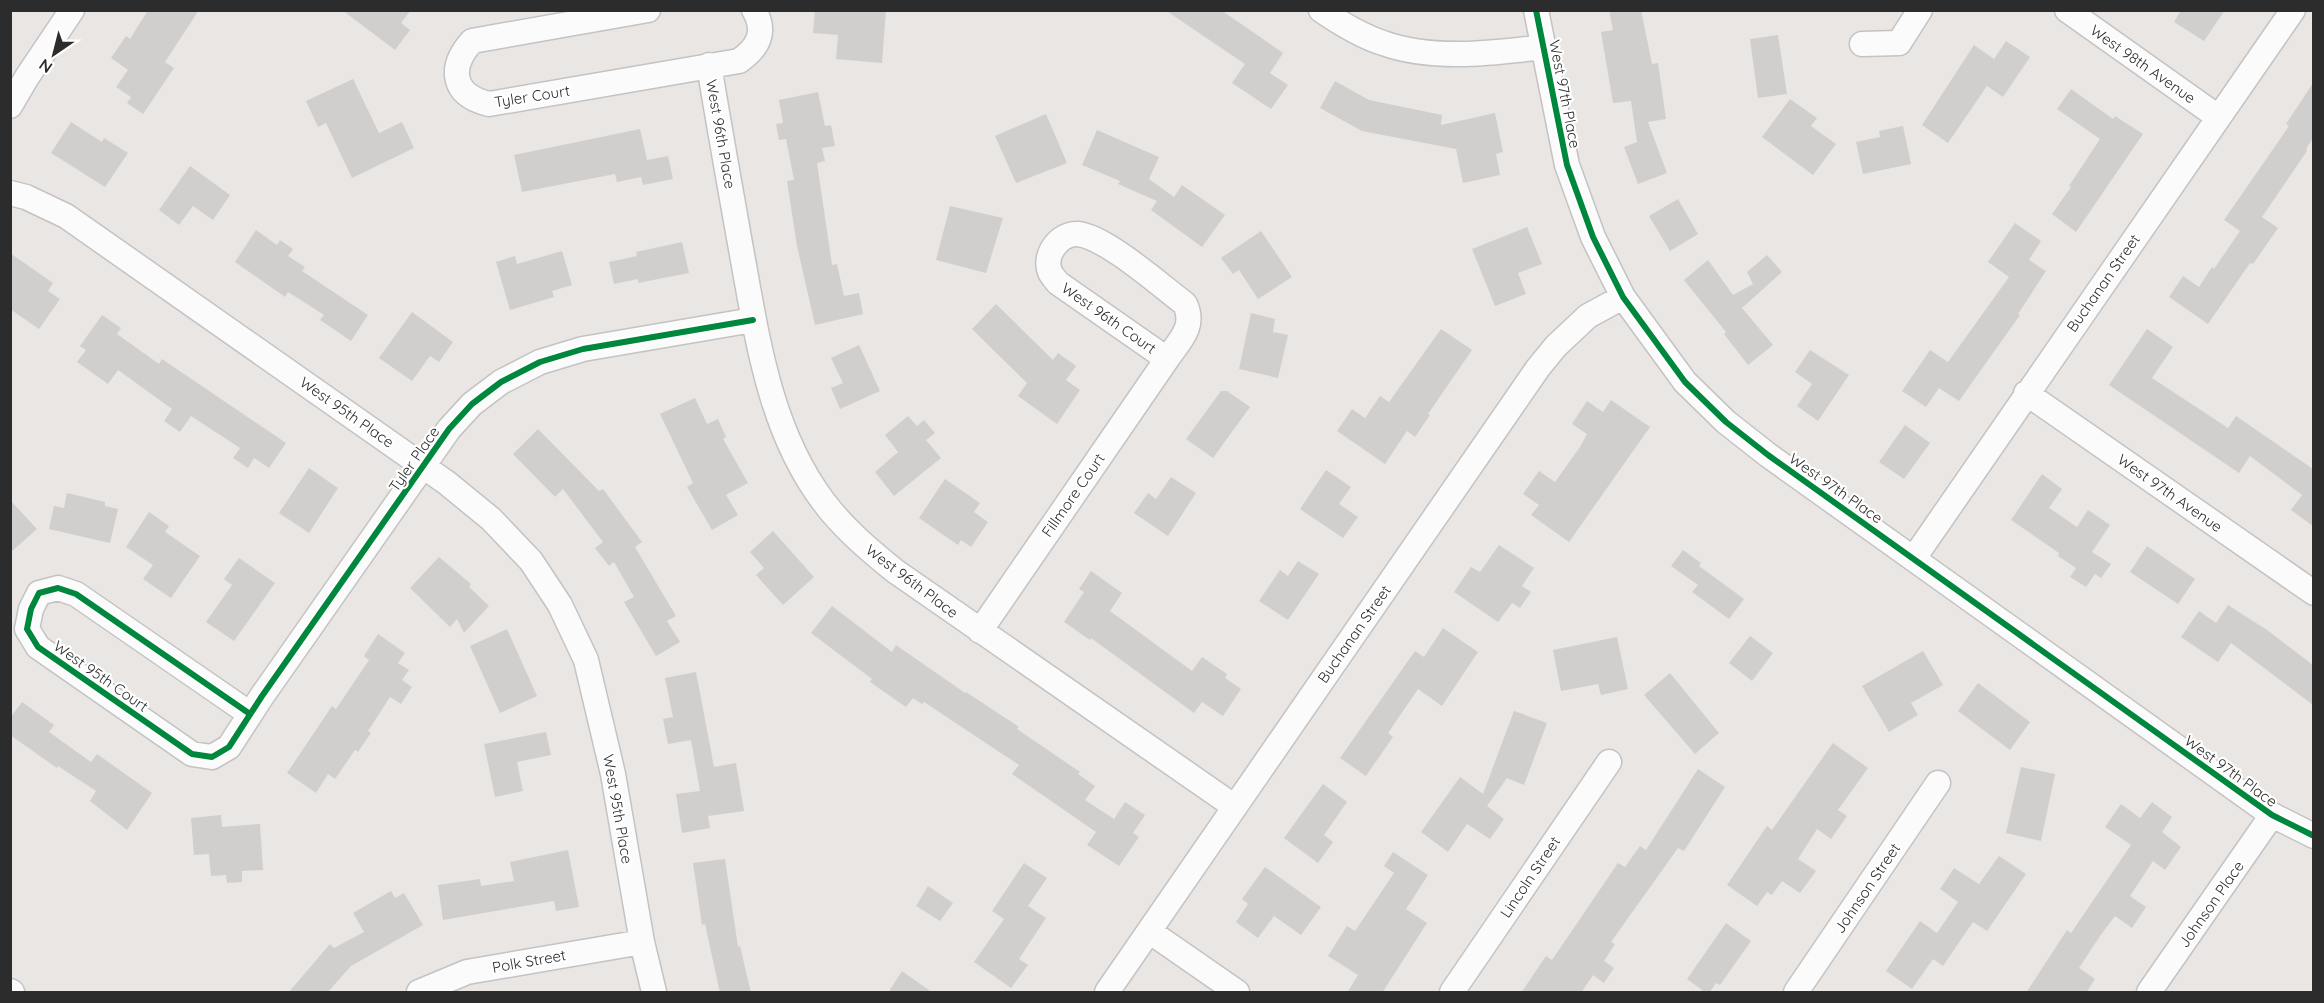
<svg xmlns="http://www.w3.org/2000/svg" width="2324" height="1003" viewBox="0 0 2324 1003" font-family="Quicksand,sans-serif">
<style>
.building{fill:#d1cfcd}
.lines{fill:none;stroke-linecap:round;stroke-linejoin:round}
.street-casing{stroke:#c4c3c4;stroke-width:27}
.street{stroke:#fcfbfb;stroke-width:24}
.cycleway-casing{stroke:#fff;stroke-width:10}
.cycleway{stroke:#00873e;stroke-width:6}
.labels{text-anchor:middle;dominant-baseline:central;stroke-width:4.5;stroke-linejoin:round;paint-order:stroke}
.street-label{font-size:15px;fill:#2c2c2c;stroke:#fff}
</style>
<rect width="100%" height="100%" fill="#e9e6e4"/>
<path class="building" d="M148,10h51l-34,52 9,6 -31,46 -16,-11 4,-6 -15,-10 12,-17 -17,-12 15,-22 4,3z
M342,10h69l-10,13 9,7 -15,20z
M815,10h71l-4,53 -46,-4 2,-24 -25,-2z
M1165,10h56l62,43 -13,20 18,12 -17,24 -39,-26 13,-19z
M1609,10h32l11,54 6,-1 8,56 -18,3 19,51 -29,11 -14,-37 13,-5 -6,-41 -18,2 -12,-71 12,-2z
M2181,10h44l-21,31 -30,-19z
M1778,35l9,59 -29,4 -8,-59z
M2006,41l24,16 -27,40 -16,-11 -39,57 -26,-18 52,-80 20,14z
M353,79l26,54 23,-11 12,26 -62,30 -26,-55 -8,4 -12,-26z
M1335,81l34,19 73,15 -1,10 54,-12 8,39 -7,2 4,21 -37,8 -7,-34 -94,-18 -42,-23z
M2313,83v55l-7,11 1,2 -45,66 16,11 -25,36 -3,-1 -42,61 -39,-27 14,-21 16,11 13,-20 2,2 26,-38 -16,-11 65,-94 -3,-2z
M2071,89l42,30 2,-3 28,18 -67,98 -24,-18 19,-27 -2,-1 31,-47 -43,-30z
M818,92l7,34 6,-1 4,21 -13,2 3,13 -8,2 15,102 5,-1 7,32 15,-3 4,21 -48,11 -18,-79 -10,-65 7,-1 -8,-41 -7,1 -3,-16 7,-1 -4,-23z
M1790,99l27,19 -6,8 25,18 -23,31 -51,-38z
M1046,114l21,49 -51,20 -21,-47z
M71,122l31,20 2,-4 24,15 -23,34 -54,-34z
M1903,126l8,38 -48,10 -7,-32 24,-5 -1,-6z
M640,129l7,31 21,-4 5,23 -30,6 -2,-8 -24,5 -2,-8 -93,18 -8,-37z
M1097,130l62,27 -10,22 25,18 8,-12 43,30 -23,32 -51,-37 6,-9 -39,-17 2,-3 -38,-16z
M190,166l40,29 -17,25 -20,-14 -14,19 -20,-15z
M1678,199l20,35 -28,17 -21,-35z
M950,206l53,12 -17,55 -50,-13z
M2015,223l26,18 -12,19 17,11 -28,43 2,1 -61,86 -20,-13 -13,19 -24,-16 28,-41 18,12 61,-85 -21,-15z
M1527,227l15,37 -24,9 8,21 -31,12 -23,-57z
M256,230l21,15 3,-5 13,9 -5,7 17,11 -3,4 66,44 -17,26 -31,-21 4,-5 -36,-23 -3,5 -50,-35z
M1261,231l31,46 -34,22 -19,-29 -6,4 -12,-16z
M682,242l7,31 -51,10v-4l-24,5 -5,-22 28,-6 -1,-4z
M562,251l10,34 -20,6 2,6 -44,13 -14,-48 19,-6 2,8z
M10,253l43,30 -5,8 12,8 -21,30 -29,-20z
M1767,255l15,17 -40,36 31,37 -25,20 -24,-31 2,-2 -42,-52 24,-20 25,35 20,-11 -6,-12z
M996,304l57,56 5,-7 18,13 -10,14 14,10 -23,34 -39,-28 9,-13 -55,-54z
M412,312l41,30 -14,20 -9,-6 -18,25 -33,-23z
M1251,313l24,6 -2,13 15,3 -10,43 -39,-9z
M102,315l19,13 -4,6 42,30 3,-5 124,84 -17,25 -15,-10 -6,10 -15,-10 7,-10 -49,-32 -11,16 -16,-11 8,-12 -54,-39 -10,14 -31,-22 9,-12 -6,-4z
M1441,329l31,21 -44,64 2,1 -15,22 -8,-6 -22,33 -48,-33 15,-22 13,9 15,-22 9,6z
M2147,329l26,18 -21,31 76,50 8,-12 77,53v57l-22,-16 11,-15 -52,-39 -11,17 -130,-88z
M859,345l21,46 -40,18 -9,-21 12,-5 -12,-25z
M1810,350l39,25 -31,46 -21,-15 15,-22 -17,-12z
M1221,391h6l23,16 -37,51 -27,-19z
M695,398l12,26 11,-5 8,18 -3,2 25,44 -22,12 12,20 -26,15 -25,-43 6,-4 -33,-69z
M1611,400l39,27 -81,115 -38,-27 8,-10 -16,-11 16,-23 16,11 25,-35 7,-13 -15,-10 15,-23 16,11z
M908,416l9,10 7,-6 11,13 -9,7 15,18 -47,38 -19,-24 23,-20 -13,-17z
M1905,425l25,18 -26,36 -25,-17z
M538,429l61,62 4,-2 39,53 -7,5 41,69 -9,5 13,21 -24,14 -32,-54 10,-5 -20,-35 -5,4 -14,-18 8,-6 -40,-53 -8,8 -42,-43z
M309,468l29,20 -29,45 -30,-20z
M1326,470l25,17 -12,17 19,13 -15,21 -43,-29z
M2042,474l20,15 -13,19 28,19 11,-17 22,15 -18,27 19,12 -10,14 -6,-4 -9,13 -16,-10 6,-9 -18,-12 1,-3 -48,-33z
M1171,477l25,16 -28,43 -34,-23 14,-20 8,6z
M945,479l35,24 -6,9 14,10 -17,25 -10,-7 -3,5 -39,-27z
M67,493l38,9v4l13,3 -8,34 -61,-14 5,-23 10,2z
M10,500l27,29 -27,24z
M149,512l20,14 -4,6 35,24 -29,42 -28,-19 10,-14 -27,-18z
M773,531l41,46 -31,28 -27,-30 8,-7 -14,-16z
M1499,545l35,23 -12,18 9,6 -11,16 -8,-5 -14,19 -44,-30 17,-25 9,5z
M2147,546l48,33 -17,25 -48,-32z
M1683,550l18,13 -2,3 45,33 -15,20 -37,-27 6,-7 -27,-19z
M439,557l32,27 -2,3 20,19 -25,27 -7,-14 -7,8 -40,-39z
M239,558l36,25 -41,58 -28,-19 26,-37 -8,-6z
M1298,561l21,13 -31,46 -29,-19 21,-31 8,6z
M1091,571l31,22 -12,18 82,60 10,-14 25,17 -2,4 16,11 -18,27 -21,-14 -8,11 -103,-75 -1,2 -26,-18 20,-30 -5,-3z
M2228,605l39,25 46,35v40l-82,-62 -13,19 -37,-25 18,-26 17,12z
M832,606l60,46 4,-7 69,48 1,-1 53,35 -2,2 63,43 -2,2 17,12 -10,14 29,19 11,-17 20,13 -12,18 6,4 -20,29 -32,-21 9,-13 -84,-58 7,-9 -95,-63 -2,2 -9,-6 -7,9 -36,-25 2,-3 -61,-46z
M1443,628l35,24 -36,54 -24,-17 -30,44 5,4 -27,39 -26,-18 75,-107 9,6z
M507,629l30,67 -37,17 -30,-67z
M378,634l27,19 -7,10 11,7 -7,10 10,7 -11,17 -11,-7 -22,34 3,2 -13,19 -3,-2 -20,29 -7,-5 -12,19 -29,-20 45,-67 4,3 33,-49 -5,-4z
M1750,636l23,17 -21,28 -23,-18z
M1617,637l11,52 -27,6 -3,-11 -37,7 -8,-41z
M1923,651l20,34 -32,18 7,12 -29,17 -27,-46z
M696,672l18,95 22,-4 8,48 -36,5 2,12 -28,5 -6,-39 24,-3 -9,-51 -23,4 -5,-25 10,-2 -8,-39z
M1670,673l49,60 -24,21 -51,-59z
M1978,683l52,39 -20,28 -52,-39z
M22,702l32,23 -5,7 42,30 6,-8 55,39 -25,37 -37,-29 6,-10 -38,-25 -1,2 -47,-33v-17z
M1514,711l33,12 -23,62 -17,-7 -20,28 17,13 -14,20 -23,-15 -19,28 -27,-20 39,-55 23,17z
M546,732l5,23 -34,7 6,29 -28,6 -11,-53z
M1833,743l35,25 -30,42 9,6 -16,23 -14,-10 -19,30 18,12 -16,22 -18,-12 -10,14 -5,-3 -10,14 -30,-21 40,-59 5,4z
M2021,767l34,7 -14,67 -35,-8z
M1698,769l27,18 -41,64 -6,-3 -67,94 4,2 -11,17 10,7 -10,15 -11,-8 -12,18h-60l25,-37 6,4 66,-97 7,4 15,-21 6,4z
M1323,784l24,18 -23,33 9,7 -15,21 -34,-25z
M2152,802l20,15 -10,15 19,15 -16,23 -12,-9 -23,35 16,11 -14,21 -17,-12 -15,20 -21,32 16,11 -9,14h-60l41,-63 4,3 60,-88 -26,-18 16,-23 19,14z
M221,815l1,12 38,-3 3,46 -21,1v11l-15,1 -1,-8 -15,1 -2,-22 -15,1 -3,-37z
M568,850l11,57 -23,4 -2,-10 -111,19 -5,-35 42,-6 1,7 33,-5 -4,-19z
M1393,852l35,23 -22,34 21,14 -45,70h-35l11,-18 -30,-19 19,-30 8,5 39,-58 -10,-7z
M1999,856l27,18 -39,57 -14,-9 -30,44 -10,-7 -21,30 -26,-18 34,-50 17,12 21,-31 -18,-13 14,-21 25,16z
M725,859l13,88 2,-1 11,47h-31l-15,-69 -3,1 -9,-62z
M1024,863l23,15 -19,28 18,12 -27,41 9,6 -17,23 -37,-26 30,-43 -12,-8z
M1265,867l56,40 -20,28 -27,-19 -16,22 -22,-16 12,-18 -6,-5z
M928,886l25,17 -13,18 -24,-15z
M391,891l4,7 9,-5 19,32 -72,41 -24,27h-39l42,-49 4,4 30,-16 -11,-19z
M1726,923l25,18 -31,44 -4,-2 -7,10h-3l-19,-14z
M902,971l31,22h-45z"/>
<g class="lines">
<defs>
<path id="street" d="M648,10l-176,31c-24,27 -20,54 17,63l250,-43c19,-13 28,-29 15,-51
M1321,10c19,13 40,26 62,33 50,18 109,10 161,4
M1536,10l31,155 26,72 30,60 62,85 41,40 42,33 504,360 42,21
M2067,10l151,107
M1862,44l37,-1 21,-33
M709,65c10,61 21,122 32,184 16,87 28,180 82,252 20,27 46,49 72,70l340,236
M10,106l17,-29 45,-67
M10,193l16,4 40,19 381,267 44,36 40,42 29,44 26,55 27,114 29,168 12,50
M2026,393l288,200
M1914,558l379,-548
M980,631l187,-272c12,-18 29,-32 18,-55 -24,-18 -79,-67 -107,-70 -18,-1 -35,20 -28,38 1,3 5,7 8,11l109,76
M250,714l-174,-120 -18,-6 -19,5 -8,16 -4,20 11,18 154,107 20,3 17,-10 33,-51 187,-267 23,-25 29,-22 39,-20 43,-13 170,-29
M1149,931l88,61
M10,991l2,1
M419,992l48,-20 175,-30
M1107,992l431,-624 18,-22 32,-30 35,-19
M1452,992l157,-230
M1796,992l142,-209
M2149,992l123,-177"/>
</defs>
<use href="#street" class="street-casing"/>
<use href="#street" class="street"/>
<defs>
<path id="cycleway" d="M1536,10l31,155 26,72 30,60 62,85 41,40 42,33 504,360 42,21
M250,714l-174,-120 -18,-6 -19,5 -8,16 -4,20 11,18 154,107 20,3 17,-10 33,-51 187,-267 23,-25 29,-22 39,-20 43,-13 170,-29"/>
</defs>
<use href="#cycleway" class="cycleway-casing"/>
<use href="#cycleway" class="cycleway"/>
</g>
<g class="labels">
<g class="street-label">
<text transform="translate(2143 64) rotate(35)">West 98th Avenue</text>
<text transform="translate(1565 94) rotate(79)">West 97th Place</text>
<text transform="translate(532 96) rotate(-9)">Tyler Court</text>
<text transform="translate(721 134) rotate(80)">West 96th Place</text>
<text transform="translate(2103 283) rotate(-55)">Buchanan Street</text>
<text transform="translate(1109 318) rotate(35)">West 96th Court</text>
<text transform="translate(347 412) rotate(35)">West 95th Place</text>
<text transform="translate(414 459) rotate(-55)">Tyler Place</text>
<text transform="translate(1836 488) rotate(35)">West 97th Place</text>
<text transform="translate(2170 493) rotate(35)">West 97th Avenue</text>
<text transform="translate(1073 495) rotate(-55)">Fillmore Court</text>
<text transform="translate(912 581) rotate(37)">West 96th Place</text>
<text transform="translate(1354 634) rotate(-55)">Buchanan Street</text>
<text transform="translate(101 676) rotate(35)">West 95th Court</text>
<text transform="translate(2231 771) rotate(36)">West 97th Place</text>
<text transform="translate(618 809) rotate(80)">West 95th Place</text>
<text transform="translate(1530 877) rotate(-56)">Lincoln Street</text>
<text transform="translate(1867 888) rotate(-56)">Johnson Street</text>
<text transform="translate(2211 904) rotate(-55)">Johnson Place</text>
<text transform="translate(529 961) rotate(-10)">Polk Street</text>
</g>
</g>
<rect width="2324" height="1003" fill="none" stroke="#2c2c2c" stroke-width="24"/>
<g transform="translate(54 54) rotate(215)" stroke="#ffffff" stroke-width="4.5" paint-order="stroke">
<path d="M0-4.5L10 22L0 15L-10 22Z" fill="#2c2c2c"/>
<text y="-9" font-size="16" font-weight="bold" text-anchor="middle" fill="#2c2c2c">N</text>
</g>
</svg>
